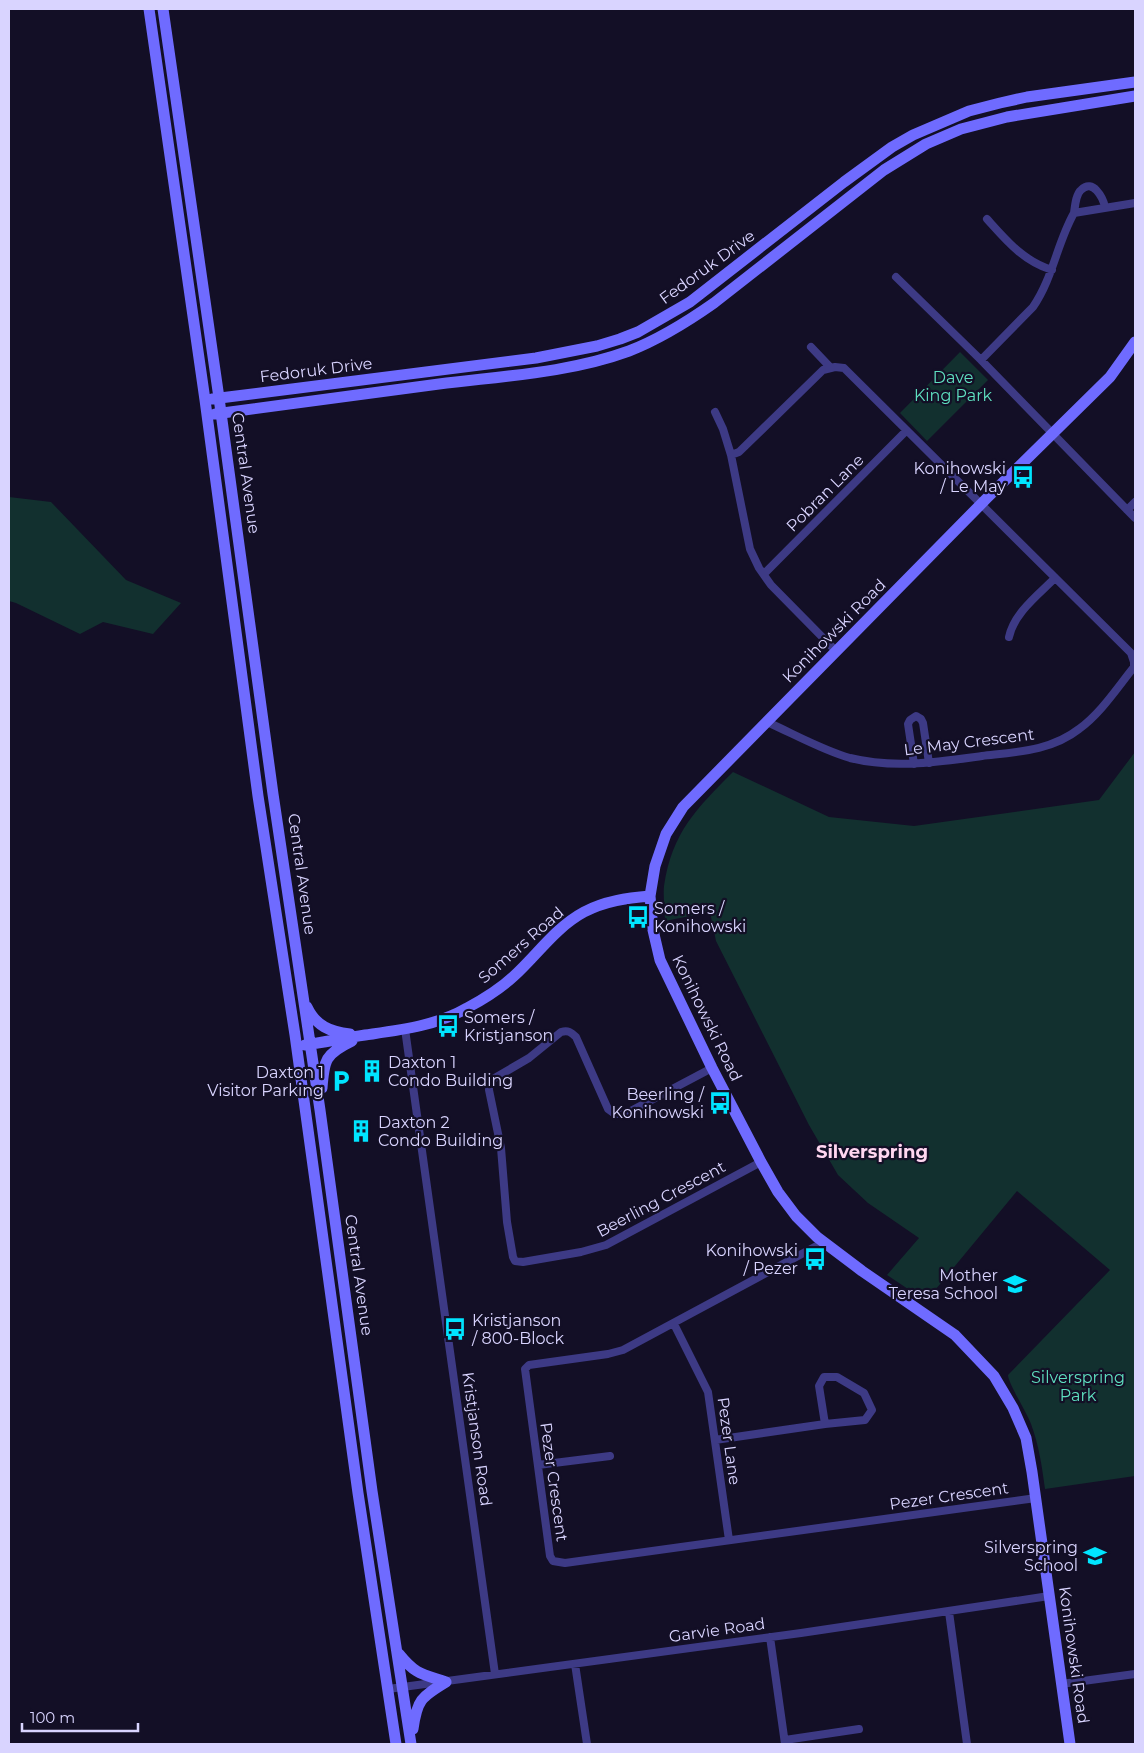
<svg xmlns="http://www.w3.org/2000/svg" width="1144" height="1753" viewBox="0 0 1144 1753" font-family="Montserrat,sans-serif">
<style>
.green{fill:#12302f}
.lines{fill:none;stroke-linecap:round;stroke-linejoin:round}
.street{stroke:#3d3a85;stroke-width:8}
.secondary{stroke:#6f6bff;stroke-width:11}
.labels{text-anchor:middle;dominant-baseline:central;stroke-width:4.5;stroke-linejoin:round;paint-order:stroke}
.street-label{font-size:16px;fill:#d9d4ff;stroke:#130f26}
.park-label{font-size:16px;fill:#5fe0c0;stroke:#130f26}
.poi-label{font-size:16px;fill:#d9d4ff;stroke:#130f26;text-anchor:end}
.neighbourhood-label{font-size:18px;font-weight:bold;fill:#ffd6f0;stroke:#130f26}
</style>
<rect width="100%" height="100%" fill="#130f26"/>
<path class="green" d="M960,352l28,28 -61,61 -27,-28z
M9,497l42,5 75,78 55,23 -28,31 -50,-12 -23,12 -64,-31 -7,-2z
M1135,752v724l-90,13c-3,-22 -6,-44 -14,-65 -4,-11 -23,-41 -23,-49l102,-105 -93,-79 -91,110 -39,-26 32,-37 -51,-35 -30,-28 -29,-50 -93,-184 -6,-29 -45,9c0,-11 -2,-24 -1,-35 8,-54 33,-78 69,-114l96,45 85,9 185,-26z"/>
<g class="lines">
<path class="street" d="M1135,203l-61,10c-17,30 -21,65 -41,94l-52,53 154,158
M1074,213c1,-7 2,-19 7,-23 12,-12 22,8 24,17
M987,219c19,21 36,42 65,51
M896,277l85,83
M811,347l19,20
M715,412l8,17 8,26
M1127,510l8,-8
M764,574l142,-143
M1009,637c5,-24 29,-42 46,-59
M767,722c27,12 55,28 83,36 44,11 88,4 132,-2 34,-4 69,-5 97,-27 22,-16 38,-41 55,-62v-5l-3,-9 -287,-285 -9,-1 -12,3 -84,82 -8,3 19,94 9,19 12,17 65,66
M914,764l-6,-40 2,-4 6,-4 5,3 2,4 6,40
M405,1029l90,645
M712,1068l-87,46h-10l-7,-5 -32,-72c-5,-5 -8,-7 -15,-5l-32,26 -36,21 -4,5v6l12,58 6,74 6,35 2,4 8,1 58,-10 25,-7 155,-83
M824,1242l-201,108 -15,4 -79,11 -4,4 25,187 3,5 12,2 471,-65
M674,1324l34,68 21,148
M824,1377h13l27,16 8,17 -7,10 -40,4 -6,-38z
M715,1440l110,-16
M538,1465l72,-9
M949,1612l18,132
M770,1637l15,107
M575,1664l12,80
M1061,1684l74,-10
M388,1689l413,-56 248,-37
M785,1740l74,-11"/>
<path class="secondary" d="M149,9l56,391 53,396 37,239 63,458 38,251
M163,9l56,389 54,396 47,316 52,381 39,253
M212,399l324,-41 61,-12 23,-7 18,-7 52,-30 154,-120 48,-35 21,-12 56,-24 31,-8 27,-6 108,-15
M215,414c75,-10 150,-20 224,-30 63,-8 130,-11 190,-33 31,-12 58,-29 85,-48l170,-133 42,-26 35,-15 46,-12 128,-21
M307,1007c9,19 23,25 43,27
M305,1045c20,-3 40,-7 60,-10 35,-5 71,-9 102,-27 17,-9 33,-19 47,-32 23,-21 42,-49 70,-64 21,-11 43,-14 66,-16
M322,1088c2,-28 3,-34 30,-47
M399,1654c17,21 23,20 47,28
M413,1729c4,-29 8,-32 33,-47
M1070,1744l-38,-272 -6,-34 -13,-30 -19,-32 -39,-41 -93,-64 -45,-34 -21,-21 -18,-24 -17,-30 -49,-94 -52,-108 -7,-30 -3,-34 5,-30 11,-32 17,-27 304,-309 123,-121 25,-35"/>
</g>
<defs>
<symbol id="bus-bare" viewBox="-9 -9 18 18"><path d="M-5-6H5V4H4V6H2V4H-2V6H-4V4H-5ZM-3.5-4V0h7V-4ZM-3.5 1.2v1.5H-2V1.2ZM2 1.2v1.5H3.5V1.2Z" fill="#00e5ff" stroke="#130f26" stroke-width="2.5" paint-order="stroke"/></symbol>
<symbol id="building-bare" viewBox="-9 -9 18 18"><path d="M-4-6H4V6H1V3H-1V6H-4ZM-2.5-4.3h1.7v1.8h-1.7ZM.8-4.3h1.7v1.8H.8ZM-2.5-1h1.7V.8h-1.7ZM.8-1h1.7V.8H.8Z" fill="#00e5ff" stroke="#130f26" stroke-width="2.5" paint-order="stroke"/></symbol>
<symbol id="parking-bare" viewBox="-9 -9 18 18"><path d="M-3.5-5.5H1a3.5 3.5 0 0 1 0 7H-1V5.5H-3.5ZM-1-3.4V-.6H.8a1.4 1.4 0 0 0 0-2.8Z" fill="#00e5ff" stroke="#130f26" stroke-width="2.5" paint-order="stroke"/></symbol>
<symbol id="school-bare" viewBox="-9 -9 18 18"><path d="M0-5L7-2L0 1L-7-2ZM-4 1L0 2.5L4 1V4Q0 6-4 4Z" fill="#00e5ff" stroke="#130f26" stroke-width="2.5" paint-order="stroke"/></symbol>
</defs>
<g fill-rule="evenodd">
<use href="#bus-bare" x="1007" y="461" width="32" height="32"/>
<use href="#bus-bare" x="622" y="901" width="32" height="32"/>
<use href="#bus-bare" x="432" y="1010" width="32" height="32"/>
<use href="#building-bare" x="356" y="1055" width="32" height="32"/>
<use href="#parking-bare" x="325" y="1065" width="32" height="32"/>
<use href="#bus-bare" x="704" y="1087" width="32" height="32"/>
<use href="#building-bare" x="345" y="1115" width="32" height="32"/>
<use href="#bus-bare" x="799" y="1243" width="32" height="32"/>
<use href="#school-bare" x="999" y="1268" width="32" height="32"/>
<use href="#bus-bare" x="439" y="1313" width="32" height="32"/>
<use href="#school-bare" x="1079" y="1540" width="32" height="32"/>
</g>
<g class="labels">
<g class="street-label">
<text transform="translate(707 267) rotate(-36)">Fedoruk Drive</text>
<text transform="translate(316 370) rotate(-7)">Fedoruk Drive</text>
<text transform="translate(246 473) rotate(82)">Central Avenue</text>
<text transform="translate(825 493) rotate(-45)">Pobran Lane</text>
<text transform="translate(834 631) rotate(-45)">Konihowski Road</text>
<text transform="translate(969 742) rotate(-7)">Le May Crescent</text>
<text transform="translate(302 874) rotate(82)">Central Avenue</text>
<text transform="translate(521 945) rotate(-41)">Somers Road</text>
<text transform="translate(707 1018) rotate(64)">Konihowski Road</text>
<text transform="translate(661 1199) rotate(-28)">Beerling Crescent</text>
<text transform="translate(359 1275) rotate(82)">Central Avenue</text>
<text transform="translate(477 1439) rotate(82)">Kristjanson Road</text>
<text transform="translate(729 1441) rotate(82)">Pezer Lane</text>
<text transform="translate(554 1482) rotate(82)">Pezer Crescent</text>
<text transform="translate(949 1496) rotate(-8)">Pezer Crescent</text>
<text transform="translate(717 1630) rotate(-8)">Garvie Road</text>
<text transform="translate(1074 1655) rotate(82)">Konihowski Road</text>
</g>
<g class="park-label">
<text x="953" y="377">Dave<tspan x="953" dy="18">King Park</tspan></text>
<text x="1078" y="1377">Silverspring<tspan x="1078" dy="18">Park</tspan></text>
</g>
<g class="poi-label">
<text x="1006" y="468">Konihowski<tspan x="1006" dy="18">/ Le May</tspan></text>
<text x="654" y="908" text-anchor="start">Somers /<tspan x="654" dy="18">Konihowski</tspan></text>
<text x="464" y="1017" text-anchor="start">Somers /<tspan x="464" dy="18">Kristjanson</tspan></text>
<text x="388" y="1062" text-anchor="start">Daxton 1<tspan x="388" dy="18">Condo Building</tspan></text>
<text x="324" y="1072">Daxton 1<tspan x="324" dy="18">Visitor Parking</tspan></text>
<text x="704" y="1094">Beerling /<tspan x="704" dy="18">Konihowski</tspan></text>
<text x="378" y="1122" text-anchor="start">Daxton 2<tspan x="378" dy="18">Condo Building</tspan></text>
<text x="798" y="1250">Konihowski<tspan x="798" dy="18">/ Pezer</tspan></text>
<text x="998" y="1275">Mother<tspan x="998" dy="18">Teresa School</tspan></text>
<text x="472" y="1320" text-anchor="start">Kristjanson<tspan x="472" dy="18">/ 800-Block</tspan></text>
<text x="1078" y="1547">Silverspring<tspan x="1078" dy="18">School</tspan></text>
</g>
<g class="neighbourhood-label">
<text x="872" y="1152">Silverspring</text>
</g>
</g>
<rect width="1144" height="1753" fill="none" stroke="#d9d4ff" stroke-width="20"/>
<path d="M22 1723v8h116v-8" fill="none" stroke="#d9d4ff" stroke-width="2.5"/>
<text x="30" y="1723" font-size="15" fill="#d9d4ff" stroke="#130f26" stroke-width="4" paint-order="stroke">100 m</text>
</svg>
